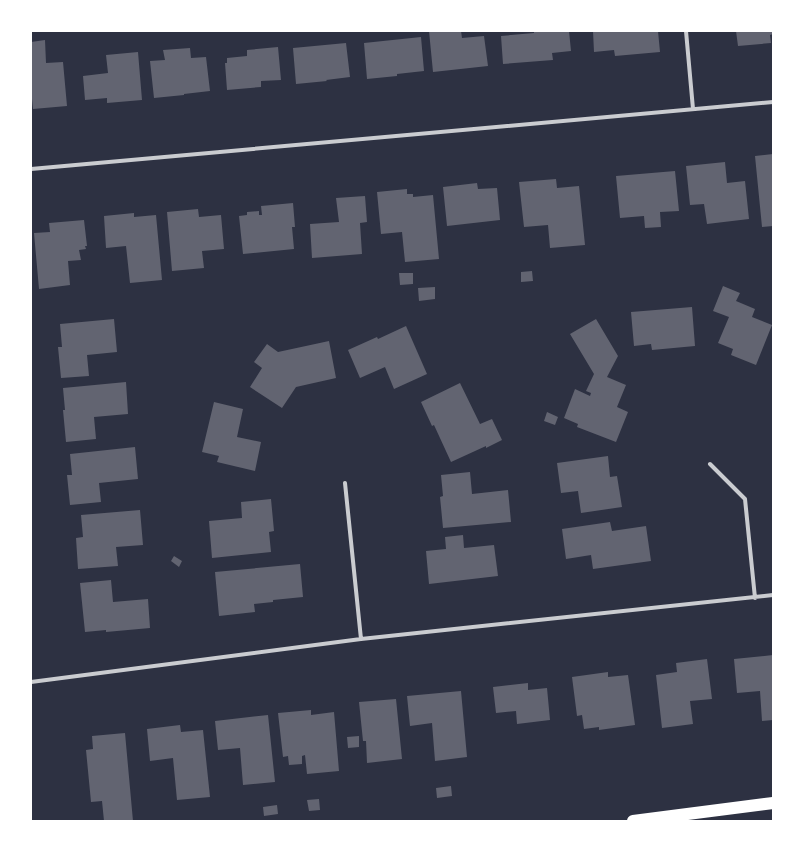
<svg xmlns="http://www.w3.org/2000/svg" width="804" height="852" viewBox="0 0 804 852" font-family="Poppins,sans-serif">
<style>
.building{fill:#626471}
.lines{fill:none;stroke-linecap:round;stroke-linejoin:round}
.minor{stroke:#caccd0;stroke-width:4}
.motorway{stroke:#fff;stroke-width:12}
</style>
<rect width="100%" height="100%" fill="#2d3142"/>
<path class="building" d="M429,31h32l1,7 22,-2 4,30 -55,6z
M534,31h35l2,20 -19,2 1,7 -50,4 -2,-28 33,-3z
M593,31h65l2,21 -45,4 -1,-6 -20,2z
M736,31h37v3l-3,1 1,8 -33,3z
M421,37l3,34 -27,3v2l-30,3 -3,-36z
M45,40l1,23 17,-1 4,44 -34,3 -2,-20v-47z
M346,43l4,34 -24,3 1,1 -31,3 -3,-36z
M278,47l3,33 -20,1v6l-34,3 -2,-27h2v-5l20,-2v-6z
M190,48l1,10 15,-1 4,34 -26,3v1l-30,3 -4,-37 15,-1 -2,-10z
M138,52l4,48 -35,3v-5l-22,2 -2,-24 25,-3 -2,-18z
M773,154v72l-11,1 -7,-71z
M725,162l2,21 18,-2 4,38 -42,5 -3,-20 -14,1 -4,-39z
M675,171l4,40 -19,1 1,15 -16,1 -1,-12 -24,2 -4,-42z
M556,179l1,9 22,-2 6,59 -35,3 -2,-23 -24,2 -5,-45z
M477,183l1,6 19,-1 3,32 -53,6 -4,-39z
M407,189v5h6v3l20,-2 6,64 -34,3 -3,-30 -21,2 -4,-42z
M365,196l2,26 -7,1 2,31 -50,4 -2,-34 29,-2 -3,-24z
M293,203l2,24h-3l2,22 -51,5 -4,-38 8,-1v-3l12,-1v4h3l-1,-9z
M198,209l1,8 22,-2 3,34 -22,2 2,17 -32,3 -5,-59z
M134,213v4l22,-2 6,65 -32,3 -4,-37 -20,2 -2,-32z
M84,220l3,26h-2l1,3 -7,1 2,10 -13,1 2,24 -31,4 -5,-56 16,-1 -1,-9z
M532,271l1,10 -12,1v-10z
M399,273h14v11l-13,1z
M723,286l17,7 -4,8 19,8 -3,8 20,8 -16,40 -25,-10 2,-6 -15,-6 11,-26 -16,-6z
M435,287v12l-16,2 -1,-13z
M692,307l3,39 -43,4 -1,-6 -17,2 -3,-34z
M114,319l3,33 -30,3 2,21 -28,2 -3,-31h4l-2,-23z
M596,319l22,37 -11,21 19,8 -9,22 11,5 -12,30 -39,-15 1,-3 -14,-6 11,-29 15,7 1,-3 -5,-2 8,-17 -24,-40z
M406,326l21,48 -33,15 -9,-22 -25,11 -12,-28 29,-13 1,2z
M329,341l7,37 -40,9 -14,21 -32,-21 12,-19 -8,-6 13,-18 11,8z
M126,382l2,32 -34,3 2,22 -30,3 -3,-32h2l-2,-22z
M460,383l20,41 12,-5 10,21 -16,8v-2l-35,16 -17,-37 -2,1 -11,-24z
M214,402l29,7 -6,28 24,5 -6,29 -38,-9 2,-6 -17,-4z
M547,412l11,5 -3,8 -11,-4z
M135,447l3,32 -39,4 2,19 -31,3 -3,-30h5l-2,-21z
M608,456l2,21 7,-1 5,31 -41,6 -3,-22 -17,2 -4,-30z
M470,472l2,22 36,-4 3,32 -68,6 -3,-31 3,-1 -2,-21z
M271,499l3,32 -5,1 2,20 -59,6 -3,-37 33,-3 -1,-16z
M140,510l3,35 -27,2 2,19 -40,3 -2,-31 7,-1 -2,-22z
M610,522l2,9 34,-5 5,35 -58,8 -2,-14 -25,4 -4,-30z
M463,535l1,13 30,-3 4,31 -69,8 -3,-33 20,-2 -1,-12z
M174,556l8,5 -3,6 -8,-6z
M300,564l3,33 -30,3v2l-19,2 1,8 -36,4 -4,-44z
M111,580l2,22 35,-3 2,29 -44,4v-2l-21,2 -5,-49z
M773,655v65l-11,1 -2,-30 -23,2 -3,-34z
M707,659l5,40 -22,2 3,23 -31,4 -6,-53 21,-3 -1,-9z
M608,672v5l20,-2 7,50 -36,5v-3l-15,2 -2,-14 -5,1 -5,-39z
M528,683v7l19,-2 3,32 -33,4 -1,-13 -20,2 -3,-26z
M461,691l6,66 -32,4 -3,-38 -22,3 -3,-30z
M396,699l6,60 -35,4 -1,-22h-3l-4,-39z
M311,710v5l23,-3 5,59 -32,3 -2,-19 -3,1v8l-13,1 -1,-9 -5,1 -5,-44z
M268,715l7,67 -32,3 -3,-37 -22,2 -3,-29z
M180,725l1,7 22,-2 7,67 -33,3 -4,-42 -23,3 -3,-32z
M125,733l8,88h-29l-2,-20 -11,1 -5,-52 7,-1 -1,-13z
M359,736v11l-11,1 -1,-11z
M451,786l1,10 -15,2 -1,-10z
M319,799l1,11 -11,1 -2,-11z
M277,805l1,9 -14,2 -1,-9z"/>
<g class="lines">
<path class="minor" d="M686,31l7,78
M31,169l742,-67
M710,464l35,35 10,99
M345,483l16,156
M31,682l330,-43 412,-44"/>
<path class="motorway" d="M633,821l140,-18"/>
</g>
<rect width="804" height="852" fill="none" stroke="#ffffff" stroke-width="64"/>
</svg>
